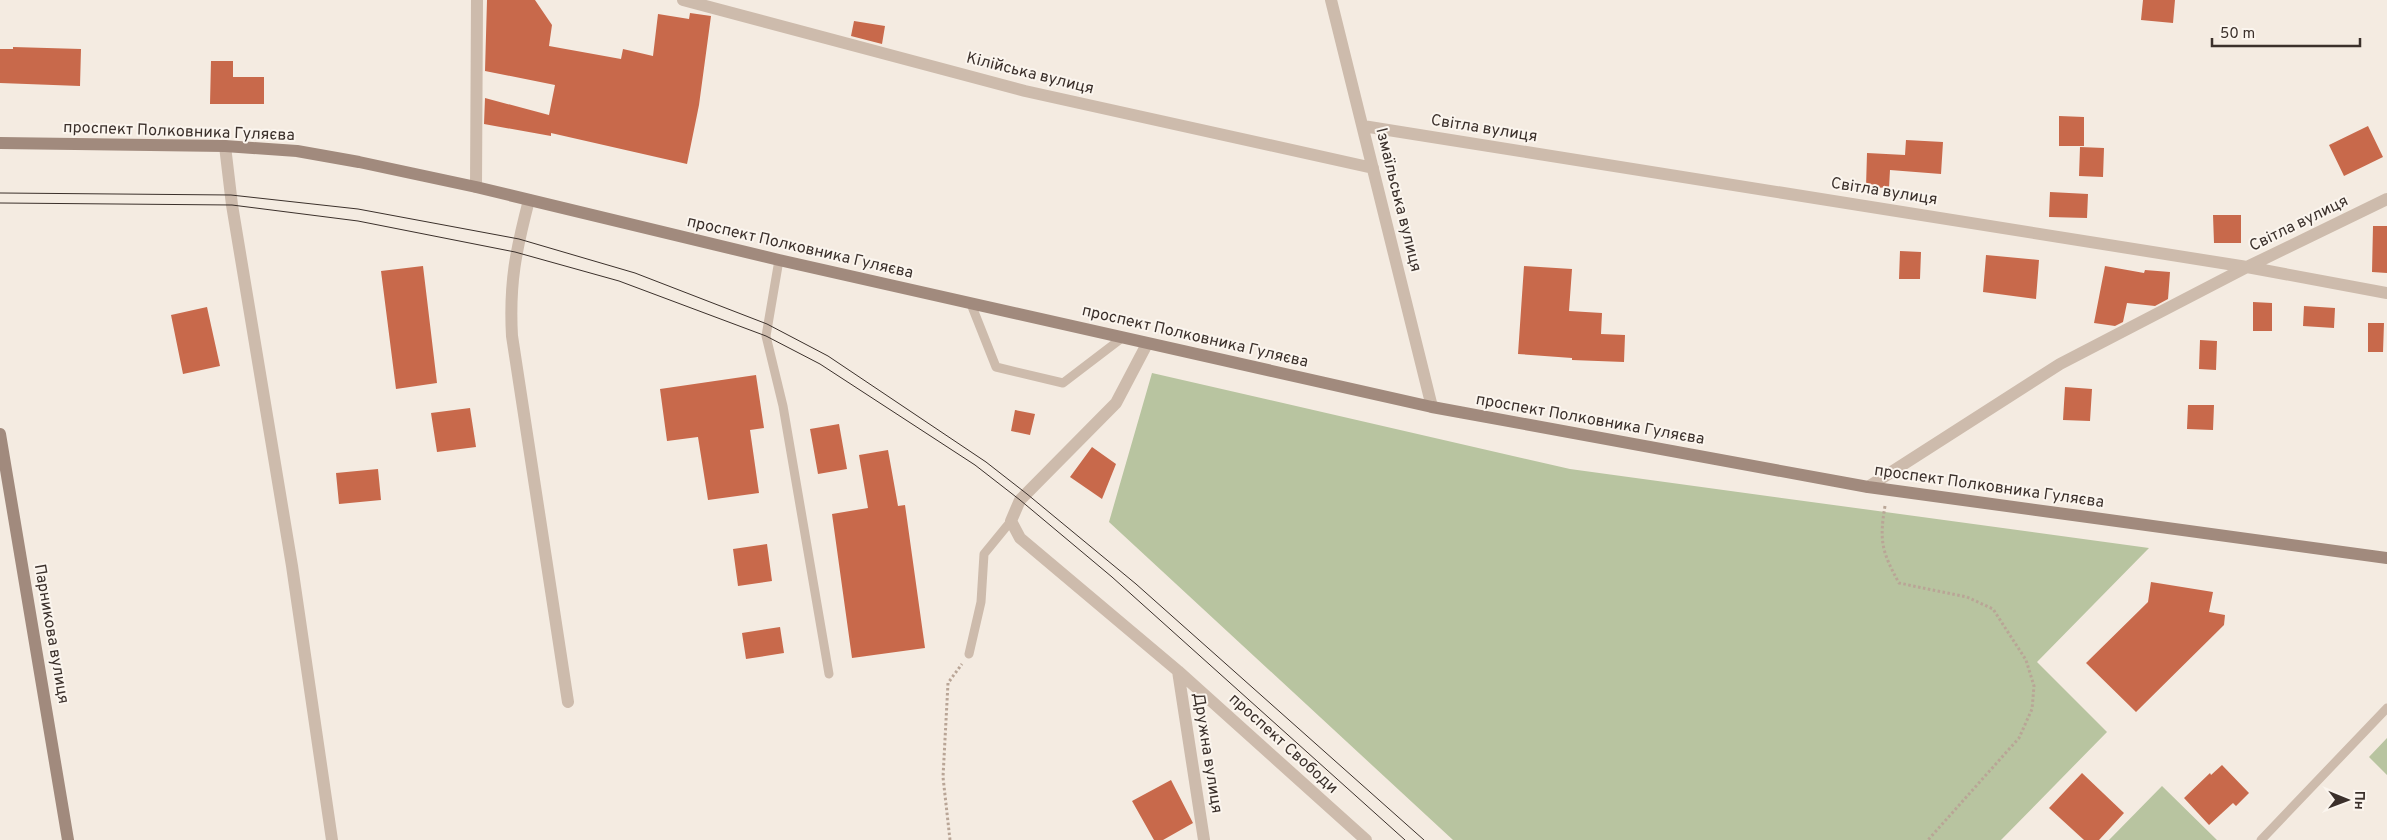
<svg xmlns="http://www.w3.org/2000/svg" width="2387" height="840" viewBox="0 0 2387 840" font-family="Overpass,sans-serif">
<style>
.green{fill:#b8c4a0}
.building{fill:#c8694b}
.lines{fill:none;stroke-linecap:round;stroke-linejoin:round}
.path{stroke:#b9a596;stroke-width:3;stroke-dasharray:2.5 2.5;stroke-linecap:butt}
.lane{stroke:#cdbbac;stroke-width:9}
.street{stroke:#cdbbac;stroke-width:12}
.secondary{stroke:#a18a7d;stroke-width:12}
.tram{stroke:#3b302b;stroke-width:1}
.labels{text-anchor:middle;dominant-baseline:central;stroke-width:4;stroke-linejoin:round;paint-order:stroke}
.street-label{font-size:16px;fill:#3b302b;stroke:#fbf5ee}
</style>
<rect width="100%" height="100%" fill="#f4ebe1"/>
<path class="green" d="M1152,373l418,96 579,79 -112,114 70,70 -106,108h-548l-344,-318z
M2387,738v37l-18,-18z
M2162,786l55,54h-108z"/>
<path class="building" d="M487,0h48l17,25 -3,21 72,13 2,-10 30,7 5,-42 31,5 1,-6 21,3 -12,89 -12,59 -136,-31v3l-67,-12 1,-26 64,17 6,-30 -70,-14z
M2143,0h32l-2,23 -32,-3z
M854,21l31,5 -3,18 -31,-8z
M13,47l68,2 -1,37 -80,-3v-34h13z
M211,61h22v16h31v27h-54z
M2059,116l25,1v29h-25z
M2368,126l15,31 -39,19 -15,-31z
M1906,140l37,2 -2,32 -51,-4 -1,18 -23,-1 1,-34 38,2z
M2080,147l24,1 -1,29 -24,-1z
M2050,192l38,2 -1,24 -38,-1z
M2213,215h28v28h-27z
M2373,226h14v47l-15,-1z
M1900,251l21,1 -1,27h-21z
M1986,255l53,5 -3,39 -53,-7z
M423,266l14,117 -41,6 -15,-118z
M1524,266l48,3 -3,42 33,2 -1,21 24,1 -1,27 -52,-2v-2l-54,-4z
M2105,266l39,7 1,-3 25,2 -2,27 -13,7 -28,-3 -4,19 -8,4 -21,-3z
M2253,302l19,1v28h-19z
M2304,306l31,2 -1,20 -31,-2z
M207,307l13,59 -37,8 -12,-59z
M2368,323h16l-1,29h-15z
M2200,340l17,1 -1,29 -17,-1z
M756,375l8,53 -14,2 9,63 -51,7 -10,-63 -31,4 -7,-52z
M2065,387l27,2 -2,32 -27,-1z
M2188,405h26l-1,25 -26,-1z
M470,408l6,39 -39,5 -6,-39z
M1015,410l20,4 -5,21 -19,-4z
M839,424l8,45 -29,5 -8,-45z
M1092,447l24,17 -14,35 -32,-22z
M888,450l10,56 7,-1 20,143 -73,10 -20,-144 36,-6 -9,-53z
M378,469l3,31 -42,4 -3,-31z
M767,544l5,37 -34,5 -5,-37z
M2151,582l62,10 -4,20 16,3 -1,10 -88,87 -50,-49 62,-61z
M780,627l4,26 -38,6 -4,-26z
M2222,765l27,28 -13,13 -3,-3 -24,22 -25,-27 26,-25 1,2z
M2082,773l42,40 -25,27h-15l-35,-32z
M1171,780l22,43 -30,17h-9l-22,-39z"/>
<g class="lines">
<path class="path" d="M1885,506c-6,35 -3,46 14,77l68,14 26,12 33,51 8,26 -2,23 -13,29 -91,102
M950,840l-7,-63 5,-94 14,-19"/>
<path class="lane" d="M779,260l-13,76 17,70 46,268
M971,304l25,63 67,16 59,-45
M969,654l12,-52 3,-48 27,-33
M2261,840l126,-132"/>
<path class="street" d="M683,0l342,91 348,77
M1331,0l101,407
M1363,126l884,141 140,26
M225,146l7,59 60,361 40,274
M476,187l1,-187
M529,200c-13,50 -20,83 -17,136l56,366
M1147,344l-31,59 -96,97 -9,21 9,17 158,133 188,169
M1868,487l192,-123 187,-97 140,-68
M1178,671l26,169"/>
<path class="secondary" d="M0,143l225,3 72,5 62,11 117,25 303,73 653,147 436,80 519,71
M0,434l68,406"/>
<path class="tram" d="M0,193l231,2 127,14 161,30 116,34 132,51 61,32 158,106 41,32 109,90 288,256
M0,203l232,2 126,16 157,31 104,29 147,55 54,28 155,101 45,35 92,77 293,263"/>
</g>
<g class="labels">
<g class="street-label">
<text transform="translate(1030 74) rotate(14)">Кілійська вулиця</text>
<text transform="translate(1484 129) rotate(9)">Світла вулиця</text>
<text transform="translate(179 132) rotate(2)">проспект Полковника Гуляєва</text>
<text transform="translate(1884 192) rotate(9)">Світла вулиця</text>
<text transform="translate(1398 200) rotate(76)">Ізмаїльська вулиця</text>
<text transform="translate(2299 224) rotate(-26)">Світла вулиця</text>
<text transform="translate(800 248) rotate(13)">проспект Полковника Гуляєва</text>
<text transform="translate(1195 337) rotate(13)">проспект Полковника Гуляєва</text>
<text transform="translate(1590 420) rotate(10)">проспект Полковника Гуляєва</text>
<text transform="translate(1989 487) rotate(8)">проспект Полковника Гуляєва</text>
<text transform="translate(51 634) rotate(80)">Парникова вулиця</text>
<text transform="translate(1283 744) rotate(42)">проспект Свободи</text>
<text transform="translate(1207 753) rotate(81)">Дружна вулиця</text>
</g>
</g>
<g transform="translate(2347 800) rotate(91)" stroke="#fbf5ee" stroke-width="4" paint-order="stroke">
<path d="M0-4L9 19L0 12L-9 19Z" fill="#3b302b"/>
<text y="-8" font-size="14" font-weight="bold" text-anchor="middle" fill="#3b302b">Пн</text>
</g>
<path d="M2212 38v8h148v-8" fill="none" stroke="#3b302b" stroke-width="2.5"/>
<text x="2220" y="38" font-size="15" fill="#3b302b" stroke="#fbf5ee" stroke-width="4" paint-order="stroke">50 m</text>
</svg>
